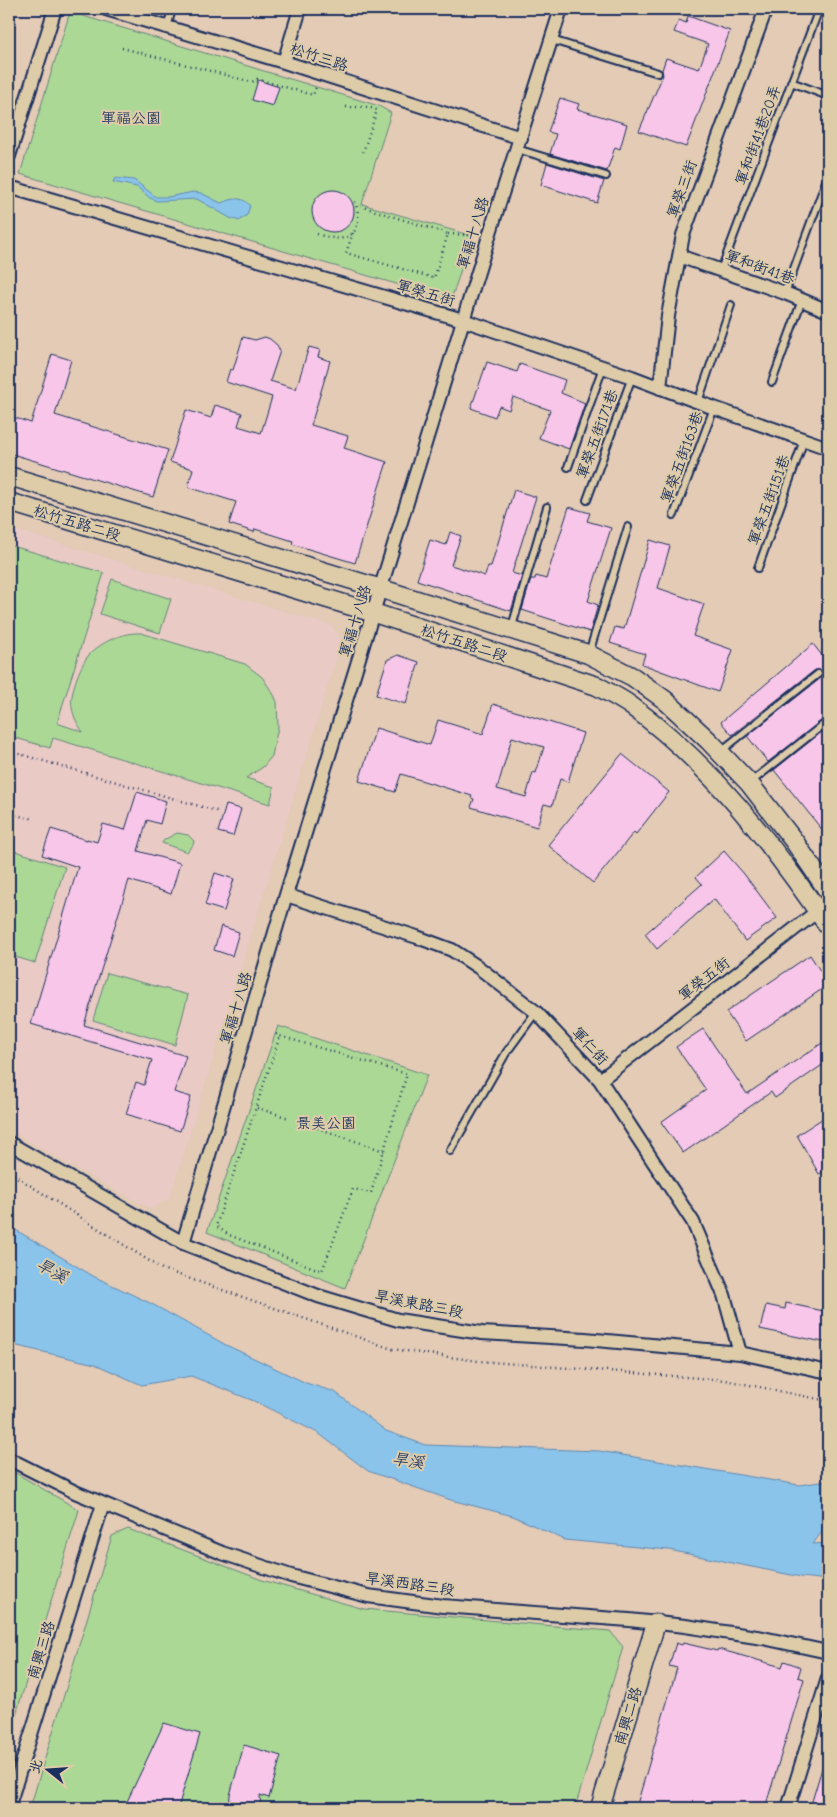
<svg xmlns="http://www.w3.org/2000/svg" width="837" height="1817" viewBox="0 0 837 1817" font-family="'Comic Neue','LXGW WenKai TC',sans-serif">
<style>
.built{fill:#e9cac5}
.green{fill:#acd896;stroke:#64847a}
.water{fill:#8bc4ea;stroke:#5e88b2}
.building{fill:#f7c6e8;stroke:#1b2f5e;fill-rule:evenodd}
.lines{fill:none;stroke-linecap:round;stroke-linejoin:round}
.lane-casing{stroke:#1b2f5e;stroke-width:10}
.street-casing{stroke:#1b2f5e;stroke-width:16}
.secondary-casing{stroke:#1b2f5e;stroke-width:21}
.path{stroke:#1b2f5e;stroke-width:2.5;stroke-dasharray:1 4;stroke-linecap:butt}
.lane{stroke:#decca9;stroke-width:6}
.street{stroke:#decca9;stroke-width:12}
.secondary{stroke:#decca9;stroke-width:18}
.labels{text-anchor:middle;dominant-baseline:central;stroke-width:4;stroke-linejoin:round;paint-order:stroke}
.street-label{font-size:15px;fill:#1b2f5e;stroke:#decca9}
.park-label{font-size:15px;fill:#2a4064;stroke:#decca9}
.water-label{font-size:16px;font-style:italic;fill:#263e6c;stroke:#decca9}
</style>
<rect width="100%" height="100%" fill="#e3cbb6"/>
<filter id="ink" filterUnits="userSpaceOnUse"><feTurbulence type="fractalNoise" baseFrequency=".02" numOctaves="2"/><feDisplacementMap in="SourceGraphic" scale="10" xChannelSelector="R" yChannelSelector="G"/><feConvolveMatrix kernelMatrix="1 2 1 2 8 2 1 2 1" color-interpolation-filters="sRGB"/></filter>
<g filter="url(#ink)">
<path class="built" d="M9,528l323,98 10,14 -172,558 -19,11 -72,-39 -70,-41z"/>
<path class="green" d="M70,12l309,94 12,7 -29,91 110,32 -21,64 -431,-126z
M9,545l95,28 -47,150 26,9c-5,-7 -10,-16 -11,-25 -3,-12 8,-41 16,-51 13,-14 34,-24 53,-23l104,31 17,13 12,18 3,7 1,25 -6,29 -9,11 -17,11 28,9 -4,17 -217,-66 -3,10 -41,-12z
M112,579l59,20 -11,34 -60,-19z
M177,833l11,2 6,6 -1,4 -6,7 -25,-9 2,-3z
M9,849l56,18 -30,96 -26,-8z
M107,973l81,22 -13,50 -82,-25z
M278,1026l149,49 -82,213 -138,-56z
M9,1469l70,41 -70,227z
M128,1529l134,51 102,29 246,22 13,16 -48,161h-545l82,-272z"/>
<path class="water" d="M115,178l19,2 22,17h12l25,-5 8,1 20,10c11,-4 21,-8 29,3l-3,9 -8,6 -9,-3 -33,-19 -40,2 -7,-3 -13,-11 -24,-5z
M9,1226l84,50 59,28 74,41 80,38 29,9 51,39 39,14 174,6 200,34 29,-4v50l-5,-1 -10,14 15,-1v37l-27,-3 -132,-27 -104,-10 -52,-24 -62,-16 -83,-29 -50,-38 -64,-32 -63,-25 -49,9 -47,-21 -86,-20z"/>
<path class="building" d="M688,16l42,15 -44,116 -47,-16 24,-56 -1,-5 4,-12 33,11 9,-25 -34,-12 5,-12 7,3z
M258,80l21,7 -6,19 -21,-6z
M560,98l19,6 -2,5 50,15 -7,25 -5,-2 -8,24 -57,-17 6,-20 -8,-2z
M547,163l57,18 -7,22 -56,-18z
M312 211a21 21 0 1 1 42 0a21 21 0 1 1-42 0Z
M243,337l12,3 10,-3 5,2 7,6 3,6 -10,30 26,8 13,-42 11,3 -2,7 12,4 -19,64 37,11 -4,12 43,14 -32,101 -63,-19 1,-3 -38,-12 -1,3 -25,-8 7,-22 -48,-15 5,-18 -23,-7 16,-52 25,8 4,-13 27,8 -4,13 23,7 11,-36 -46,-15 4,-13 3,1z
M52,354l19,6 -16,55 113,35 -15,47 -144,-44v-37l22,7z
M487,362l30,10 3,-8 45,16 -4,13 24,10 -16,46 -30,-11 11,-28 -37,-13 -4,13 -10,-4 -4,11 -24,-9z
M514,490l22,7 -24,76 10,3 -11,35 -94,-31 13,-40 16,5 4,-13 11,4 -10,29 34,11 3,-10h3z
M569,507l21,6 -3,8 24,7 -23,73 10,4 -8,27 -68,-22 9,-31h4l1,-3 10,3z
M650,540l20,6 -12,42 46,16 -11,32 40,14 -15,42 -76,-28 3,-10 -35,-11 5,-16 9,2z
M813,644l15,19v53l-60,46 -21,-26 74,-58 2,-4 -1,-3 -7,-1 -83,65 -11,-13z
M398,655l21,7 -13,42 -30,-9 11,-35z
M493,704l90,29 -15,49 -8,-3 -8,27 -8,-2 -7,23 -66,-20 3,-8 -3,-1 1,-2 -71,-22 -6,18 -36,-11 17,-53 54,17 8,-25 45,14zM512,737l32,10 -8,26 -3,-1 -7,25 -29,-8z
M828,727v110l-54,-67z
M622,754l47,38 -33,42 -2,-2 -41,51 -45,-38z
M137,792l29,9 -6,23 -13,-4 -9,31 42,12 -9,31 -42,-14 -45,145 102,31 -12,36 17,5 -11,34 -54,-17 10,-32 8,3 8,-25 -121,-36 47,-157 -36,-12 9,-26 36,11v-1l10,3 6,-18 22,6z
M226,805l15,4 -8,27 -15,-4z
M724,851l20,23 33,44 -32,23 -31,-42 -57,50 -12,-15 57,-50 -6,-7z
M215,873l19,6 -10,32 -19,-6z
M221,926l18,6 -7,24 -18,-6z
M810,955l18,28v2l-82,56 -20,-29z
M703,1029l44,65 81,-55v22l-53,37 -4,-6 -88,61 -22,-31 45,-32 -30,-43z
M828,1115v54l-9,5 -22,-39z
M786,1303l42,9v31l-68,-14 6,-24 19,4z
M676,1643l6,2 1,-2 34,8 1,-2 64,18 2,-6 17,6 -3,10 6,2 -39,129h-129l41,-140 -8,-2z
M164,1723l36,11 -22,74h-54z
M244,1745l37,11 -12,42 -9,-3 1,13h-32l1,-13z
M825,1758l3,1v49h-18z"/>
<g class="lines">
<defs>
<path id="lane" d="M677,9l4,1
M167,28l5,-19
M552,40l106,33
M791,82l37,14
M517,149l89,27
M721,270l98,-261
M785,293l43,-117
M772,382l30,-82
M698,402l33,-97
M568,467l35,-100
M587,500l45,-123
M674,515l40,-107
M758,568l46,-128
M511,630l36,-123
M589,653l39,-126
M721,751l97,-77
M751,782l77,-61
M450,1151l56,-98 30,-41"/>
<path id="street" d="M106,9l178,53 237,76
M284,62l16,-53
M9,156l46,-147
M9,187l454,133 169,57 82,31 114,40
M679,256l106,37 43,18
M660,388l8,-72 15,-81 83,-226
M286,895l131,42 35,13 26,17 58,45 64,68 93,142 31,73 16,58
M600,1080l228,-177
M9,1143l174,100 135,53 80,24 84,13 103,6 155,14 88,19
M183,1243l103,-348 216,-701 59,-185
M9,1459l66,33 147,61 69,23 77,20 75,10 186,14 56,6 78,12 65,14
M9,1805l94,-301
M788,1808l40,-130"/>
<path id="secondary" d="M9,476l373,113 206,65 45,23 32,23 44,41 40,42 45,58 34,50
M9,502l365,111 223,73c11,6 23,12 33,19 81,59 142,139 198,221
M600,1808l56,-185"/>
</defs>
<use href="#lane" class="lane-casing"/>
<use href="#street" class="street-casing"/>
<use href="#secondary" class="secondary-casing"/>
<path class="path" d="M122,48l130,34 5,-3 56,16 3,-8
M346,107h22l9,3 -14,42
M353,233l-7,20 88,25 14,-44 -91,-29
M317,234c9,3 24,7 32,2 13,-7 10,-28 4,-38
M448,234l22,1 6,-2
M9,751l211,61
M9,818l1,-4 25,5
M276,1034l4,2 127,38 -36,119 -18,-4 -31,82 -93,-36 -13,-9 64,-190
M257,1108l32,10
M303,1123l81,28
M9,1172l153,97 230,80 86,12 247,19 103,21"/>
<use href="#lane" class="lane"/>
<use href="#street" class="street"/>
<use href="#secondary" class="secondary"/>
</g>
</g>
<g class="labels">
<g class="street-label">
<text transform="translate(319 57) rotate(18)">松竹三路</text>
<text transform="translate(758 135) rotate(-70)">軍和街41巷20弄</text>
<text transform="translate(682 189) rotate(-70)">軍榮三街</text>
<text transform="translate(473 233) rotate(-73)">軍福十八路</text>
<text transform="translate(760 267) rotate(20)">軍和街41巷</text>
<text transform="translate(426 293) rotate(16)">軍榮五街</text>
<text transform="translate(597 434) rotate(-70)">軍榮五街171巷</text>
<text transform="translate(682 457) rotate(-70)">軍榮五街163巷</text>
<text transform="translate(769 500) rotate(-70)">軍榮五街151巷</text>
<text transform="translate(77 523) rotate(17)">松竹五路二段</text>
<text transform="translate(355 621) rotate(-73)">軍福十八路</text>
<text transform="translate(464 643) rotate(18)">松竹五路二段</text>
<text transform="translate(704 979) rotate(-38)">軍榮五街</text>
<text transform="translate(236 1008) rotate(-73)">軍福十八路</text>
<text transform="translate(590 1046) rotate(47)">軍仁街</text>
<text transform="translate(419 1304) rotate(11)">旱溪東路三段</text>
<text transform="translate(410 1584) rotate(8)">旱溪西路三段</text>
<text transform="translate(41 1650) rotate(-73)">南興三路</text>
<text transform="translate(628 1716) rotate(-73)">南興二路</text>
</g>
<g class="park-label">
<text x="131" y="118">軍福公園</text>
<text x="326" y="1123">景美公園</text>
</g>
<g class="water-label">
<text transform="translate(52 1271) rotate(29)">旱溪</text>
<text transform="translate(408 1461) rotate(8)">旱溪</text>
</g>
</g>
<rect width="837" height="1817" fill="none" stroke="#decca9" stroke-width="30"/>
<rect x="15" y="15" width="807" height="1787" fill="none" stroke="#1b2f5e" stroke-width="2" filter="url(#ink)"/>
<g transform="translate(48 1770) rotate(287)" stroke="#decca9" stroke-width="4" paint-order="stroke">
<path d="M0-4L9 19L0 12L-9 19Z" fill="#1b2f5e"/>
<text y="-8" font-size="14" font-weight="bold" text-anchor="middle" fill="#1b2f5e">北</text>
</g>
</svg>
